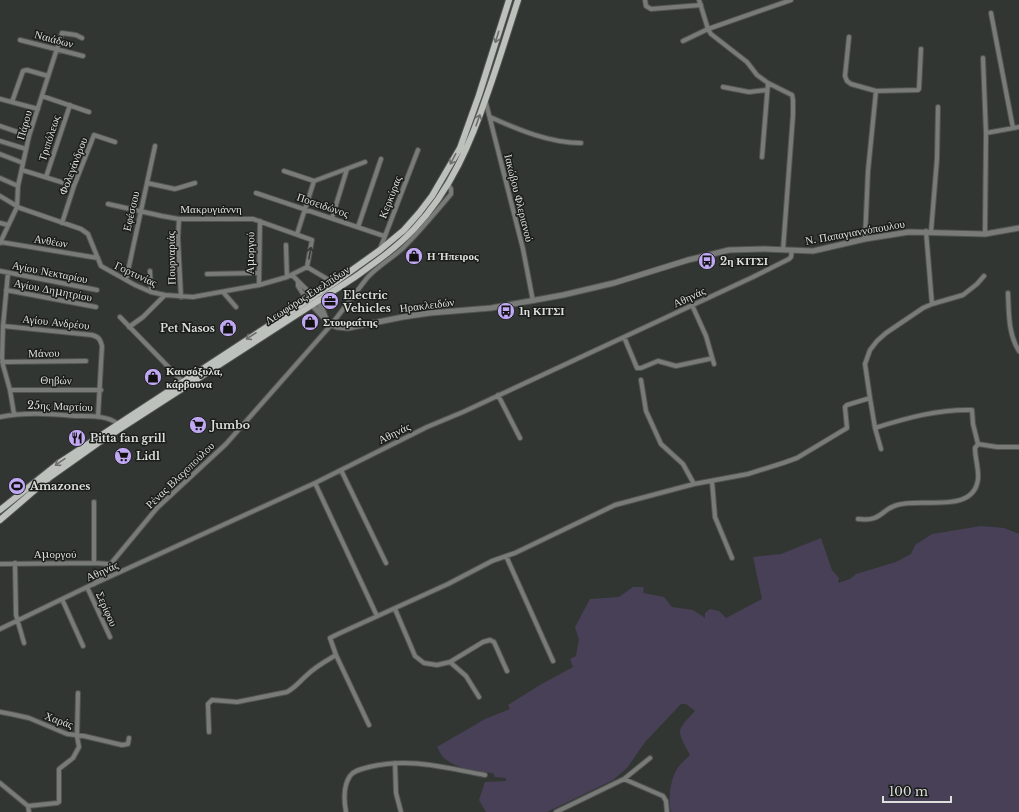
<svg xmlns="http://www.w3.org/2000/svg" width="1019" height="812" viewBox="0 0 1019 812" font-family="'Libre Baskerville',serif">
<style>
.green{fill:#474057}
.lines{fill:none;stroke-linecap:round;stroke-linejoin:round}
.minor-casing{stroke:#515451;stroke-width:6}
.tertiary-casing{stroke:#515451;stroke-width:7}
.primary-casing{stroke:#515451;stroke-width:8}
.minor{stroke:#797b79;stroke-width:4}
.tertiary{stroke:#797b79;stroke-width:5}
.primary{stroke:#bdc1bc;stroke-width:6}
.oneway{stroke:#6c6f6c}
.oneway2{stroke:#373937}
.labels{text-anchor:middle;dominant-baseline:central;stroke-width:3;stroke-linejoin:round;paint-order:stroke}
.street-label{font-size:11px;fill:#dcdfdc;stroke:#1b1d1b}
.poi-label{font-size:11px;font-weight:bold;fill:#dcdfdc;stroke:#1b1d1b;text-anchor:start}
</style>
<rect width="100%" height="100%" fill="#323632"/>
<path class="green" d="M981,526l23,2 15,6v278h-348c-3,-12 -1,-32 6,-43 3,-5 9,-10 13,-14 -13,-25 -15,-23 5,-44l-9,-7h-5l-36,38 -18,26 -14,12 -66,32h-61l-7,-12 6,-18 21,-1v-3l-11,-1 -2,-4c-17,-1 -36,-4 -49,-15 -3,-3 -5,-8 -7,-11l48,-28 25,-10 -2,-4 32,-20 33,-18 -3,-8 6,-3 3,-17 -4,-12 15,-28 29,-2 14,-10h11l-1,6 21,4 8,10 21,3 12,8v-5l5,-4 9,2 7,7 36,-19 -9,-42 28,-3 40,-16 11,32 7,8 -1,5 12,-4 6,-5 40,-12 15,-8 4,-9 17,-11z"/>
<g class="lines">
<defs>
<path id="minor" d="M645,0l1,6 5,3 50,-4
M699,0l9,29 3,5 36,28 10,13 11,8 24,12 1,5v15l-10,135
M991,13l22,115
M849,37l-4,39 2,5 4,3 25,7 42,-1 1,-1 2,-40
M20,40l63,16
M683,41l25,-12 83,-29
M983,58l3,75 -1,101
M723,87l26,5 18,-2
M42,96l47,16
M0,99l38,10
M485,99l38,150 10,52
M12,102l11,-31 4,-1 21,6
M490,117c29,13 60,26 91,26
M0,126l29,10
M986,133l33,-6
M0,141l26,8
M0,154l23,9
M762,157l6,-74
M22,170l52,16
M284,171l30,10
M46,177l24,-72
M0,178l18,8
M147,183l28,6 20,-6
M256,193l128,43
M0,196l20,12 61,21 7,5 13,32 34,19 16,7 14,3 28,2 66,-12 28,-8 20,-10 27,16
M108,204l54,12 17,3h74l59,21 -5,27
M332,218l15,-49
M179,219l-1,19 3,59
M0,223l8,2
M62,223l12,-37 20,-51 21,7
M358,227l23,-68
M926,231l6,73
M931,232l6,-73 1,-52
M297,234l17,-53 51,-19
M865,239l3,-68 8,-80
M0,242l98,16
M0,243l17,-36 1,-21 11,-50 33,-103 14,2 6,3
M286,245l1,32
M380,249l38,-99
M0,271l97,19
M150,271l1,21
M8,273l-5,53 -1,31 1,8 7,25 4,24
M207,274l52,-1
M292,275l21,21
M126,280l29,-134
M298,282v4l9,14
M259,285l1,-64
M6,290l90,17
M223,292l13,15
M1008,293c1,20 0,41 11,58
M692,305l14,31 8,28
M120,317l62,64
M3,326l89,9c7,2 8,4 10,11l-4,71
M129,327l14,-10 22,-22
M624,337l13,31h4l17,-7 18,5 33,-7
M2,362l84,-1
M641,380l5,31 15,33 22,20 11,20
M10,390h91
M498,395l22,43
M870,398l-5,-34 5,-14 7,-9 9,-8 37,-25 9,-4 31,-9 14,-11 7,-8
M0,417c26,-5 49,-3 75,-1 14,0 32,-1 43,8
M875,428c31,-10 64,-19 97,-18l1,14 5,20
M341,470l45,93
M712,481l3,36 17,41
M315,483l62,133
M858,519c24,3 22,-9 39,-14 23,-8 77,10 81,-26 1,-10 -3,-21 -3,-31l3,-4 19,3h22
M506,556l47,105
M15,563l1,52 8,28
M94,563v-61
M0,564l94,-1 15,1
M94,584l63,-76 69,-64 105,-119 36,-47c11,-12 24,-19 36,-30 17,-17 32,-35 48,-54v-5l-3,-5
M87,587l23,50
M62,599l21,47
M395,609l20,47 9,7 13,2 13,-3 33,-20 7,-2 4,2 13,29
M0,629l87,-42 228,-104 112,-56 36,-15 290,-135 36,-18 2,-2 1,-7
M336,655l33,70
M450,662l16,14 13,21
M0,712l11,2 18,4 38,16 17,2 38,9 6,-1 1,-6
M209,732l-1,-28 4,-4 25,2 50,-10c9,-5 13,-11 20,-17 8,-8 19,-14 29,-20l-6,-17 8,-4 110,-50 44,-23 23,-8 100,-48 79,-21 54,-10 35,-11 14,-5 50,-30 -2,-21 2,-2 23,-7 5,30 6,21
M395,763l1,30 5,19
M624,779l26,-21
M0,783l28,23 1,6
M28,806l29,-3 2,-1v-33l14,-11 6,-11 -2,-11 1,-43
M346,812c-2,-11 -3,-26 4,-36 4,-6 12,-7 19,-9 41,-10 76,1 116,8
M556,812l68,-33 39,17 3,5 1,11"/>
<path id="tertiary" d="M315,298l7,11 4,10
M310,303l21,22 6,2 11,1 55,-11 27,-4 61,-5 72,-13 51,-12 74,-23 41,-10 35,-1 49,2 52,-12 44,-7 76,2 34,-6"/>
<path id="primary" d="M0,510l59,-47 275,-180 46,-33 24,-20 15,-17 13,-17 28,-48 19,-53 30,-95
M0,520l50,-43 48,-34 257,-166c21,-15 41,-29 59,-48 37,-39 57,-87 74,-137 11,-31 20,-61 30,-92"/>
</defs>
<use href="#minor" class="minor-casing"/>
<use href="#tertiary" class="tertiary-casing"/>
<use href="#primary" class="primary-casing"/>
<use href="#minor" class="minor"/>
<use href="#tertiary" class="tertiary"/>
<use href="#primary" class="primary"/>
</g>
<defs><path id="oneway-shaft" d="M-6 0H5M1.5-3L5.5 0L1.5 3" fill="none" stroke-width="1.6" stroke-linecap="round" stroke-linejoin="round"/></defs>
<g class="oneway">
<use href="#oneway-shaft" transform="translate(497 37) rotate(107)"/>
<use href="#oneway-shaft" transform="translate(478 120) rotate(-71)"/>
<use href="#oneway-shaft" transform="translate(453 159) rotate(118)"/>
<use href="#oneway-shaft" transform="translate(251 336) rotate(147)"/>
<use href="#oneway-shaft" transform="translate(60 462) rotate(145)"/>
</g>
<use class="oneway2" href="#oneway-shaft" transform="translate(310 253) rotate(-79)"/>
<defs>
<symbol id="shop-disc" viewBox="-11 -11 22 22"><circle r="9.5" fill="#c0a8f3" stroke="#1b1d1b"/><path d="M-5-2.5h2.3a2.7 3.5 0 0 1 5.4 0H5L5.5 6h-11ZM-1.5-2.5h3a1.5 2.3 0 0 0-3 0Z" fill="#111"/></symbol>
<symbol id="bus-disc" viewBox="-11 -11 22 22"><circle r="9.5" fill="#c0a8f3" stroke="#1b1d1b"/><path d="M-5-6H5V4H4V6H2V4H-2V6H-4V4H-5ZM-3.5-4V0h7V-4ZM-3.5 1.2v1.5H-2V1.2ZM2 1.2v1.5H3.5V1.2Z" fill="#111"/></symbol>
<symbol id="office-disc" viewBox="-11 -11 22 22"><circle r="9.5" fill="#c0a8f3" stroke="#1b1d1b"/><path d="M-6-3h4V-5.5h4V-3h4V5H-6ZM-1-4.5V-3h2v-1.5ZM-6 0V1H6V0Z" fill="#111"/></symbol>
<symbol id="supermarket-disc" viewBox="-11 -11 22 22"><circle r="9.5" fill="#c0a8f3" stroke="#1b1d1b"/><path d="M-6-5.5h2.5l.6 2H6L4.5 2H-2.5L-4.4-4H-6ZM-1.5 3.2a1.3 1.3 0 1 0 .1 0ZM3 3.2a1.3 1.3 0 1 0 .1 0Z" fill="#111"/></symbol>
<symbol id="restaurant-disc" viewBox="-11 -11 22 22"><circle r="9.5" fill="#c0a8f3" stroke="#1b1d1b"/><path d="M-5-6h1v4h1v-4h1v4h1v-4h1v5L-1.5 .5V6h-2V.5L-5-1ZM5-6V6H3V1.5H1.5Q1.5-4 5-6Z" fill="#111"/></symbol>
<symbol id="stadium-disc" viewBox="-11 -11 22 22"><circle r="9.5" fill="#c0a8f3" stroke="#1b1d1b"/><path d="M0-5a6.5 5 0 1 0 0 10a6.5 5 0 1 0 0-10ZM-3.5-1.8h7v3.6h-7Z" fill="#111"/></symbol>
</defs>
<g fill-rule="evenodd">
<use href="#shop-disc" x="404" y="246" width="20" height="20"/>
<use href="#bus-disc" x="697" y="251" width="20" height="20"/>
<use href="#office-disc" x="320" y="291" width="20" height="20"/>
<use href="#bus-disc" x="496" y="301" width="20" height="20"/>
<use href="#shop-disc" x="300" y="312" width="20" height="20"/>
<use href="#shop-disc" x="218" y="318" width="20" height="20"/>
<use href="#shop-disc" x="143" y="367" width="20" height="20"/>
<use href="#supermarket-disc" x="188" y="415" width="20" height="20"/>
<use href="#restaurant-disc" x="67" y="428" width="20" height="20"/>
<use href="#supermarket-disc" x="113" y="446" width="20" height="20"/>
<use href="#stadium-disc" x="7" y="476" width="20" height="20"/>
</g>
<g class="labels">
<g class="street-label">
<text transform="translate(54 39) rotate(15)">Ναιάδων</text>
<text transform="translate(24 125) rotate(-74)">Πάρου</text>
<text transform="translate(49 138) rotate(-72)">Τριπόλεως</text>
<text transform="translate(73 166) rotate(-69)">Φολεγάνδρου</text>
<text transform="translate(390 197) rotate(-69)">Κερκύρας</text>
<text transform="translate(519 198) rotate(76)">Ιακώβου Φλεριανού</text>
<text transform="translate(323 205) rotate(19)">Ποσειδώνος</text>
<text x="211" y="209">Μακρυγιάννη</text>
<text transform="translate(131 211) rotate(-77)">Εφέσσου</text>
<text transform="translate(855 232) rotate(-10)">Ν. Παπαγιαννόπουλου</text>
<text transform="translate(51 241) rotate(9)">Ανθέων</text>
<text transform="translate(250 253) rotate(-89)">Αμοργού</text>
<text transform="translate(171 258) rotate(-91)">Πουρναριάς</text>
<text transform="translate(50 272) rotate(11)">Αγίου Νεκταρίου</text>
<text transform="translate(136 274) rotate(25)">Γορτυνίας</text>
<text transform="translate(53 290) rotate(11)">Αγίου Δημητρίου</text>
<text transform="translate(307 295) rotate(-33)">Λεωφόρος Ευελπίδων</text>
<text transform="translate(689 297) rotate(-25)">Αθηνάς</text>
<text transform="translate(427 305) rotate(-7)">Ηρακλειδών</text>
<text transform="translate(56 322) rotate(6)">Αγίου Ανδρέου</text>
<text transform="translate(44 353) rotate(-1)">Μάνου</text>
<text transform="translate(56 380) rotate(1)">Θηβών</text>
<text transform="translate(60 406) rotate(2)">25ης Μαρτίου</text>
<text transform="translate(394 433) rotate(-26)">Αθηνάς</text>
<text transform="translate(180 475) rotate(-44)">Ρένας Βλαχοπούλου</text>
<text x="55" y="554">Αμοργού</text>
<text transform="translate(102 571) rotate(-24)">Αθηνάς</text>
<text transform="translate(107 609) rotate(66)">Σερίφου</text>
<text transform="translate(59 720) rotate(20)">Χαράς</text>
</g>
<g class="poi-label">
<text x="427" y="256">Η Ήπειρος</text>
<text x="720" y="261">2η ΚΙΤΣΙ</text>
<text x="343" y="295">Electric<tspan x="343" dy="13">Vehicles</tspan></text>
<text x="519" y="311">1η ΚΙΤΣΙ</text>
<text x="323" y="322">Στουραΐτης</text>
<text x="215" y="328" text-anchor="end">Pet Nasos</text>
<text x="166" y="371">Καυσόξυλα,<tspan x="166" dy="13">κάρβουνα</tspan></text>
<text x="211" y="425">Jumbo</text>
<text x="90" y="438">Pitta fan grill</text>
<text x="136" y="456">Lidl</text>
<text x="30" y="486">Amazones</text>
</g>
</g>
<path d="M883 796v6h68v-6" fill="none" stroke="#dcdfdc" stroke-width="2"/>
<text x="889" y="796" font-size="12" fill="#dcdfdc" stroke="#1b1d1b" stroke-width="3" paint-order="stroke">100 m</text>
</svg>
